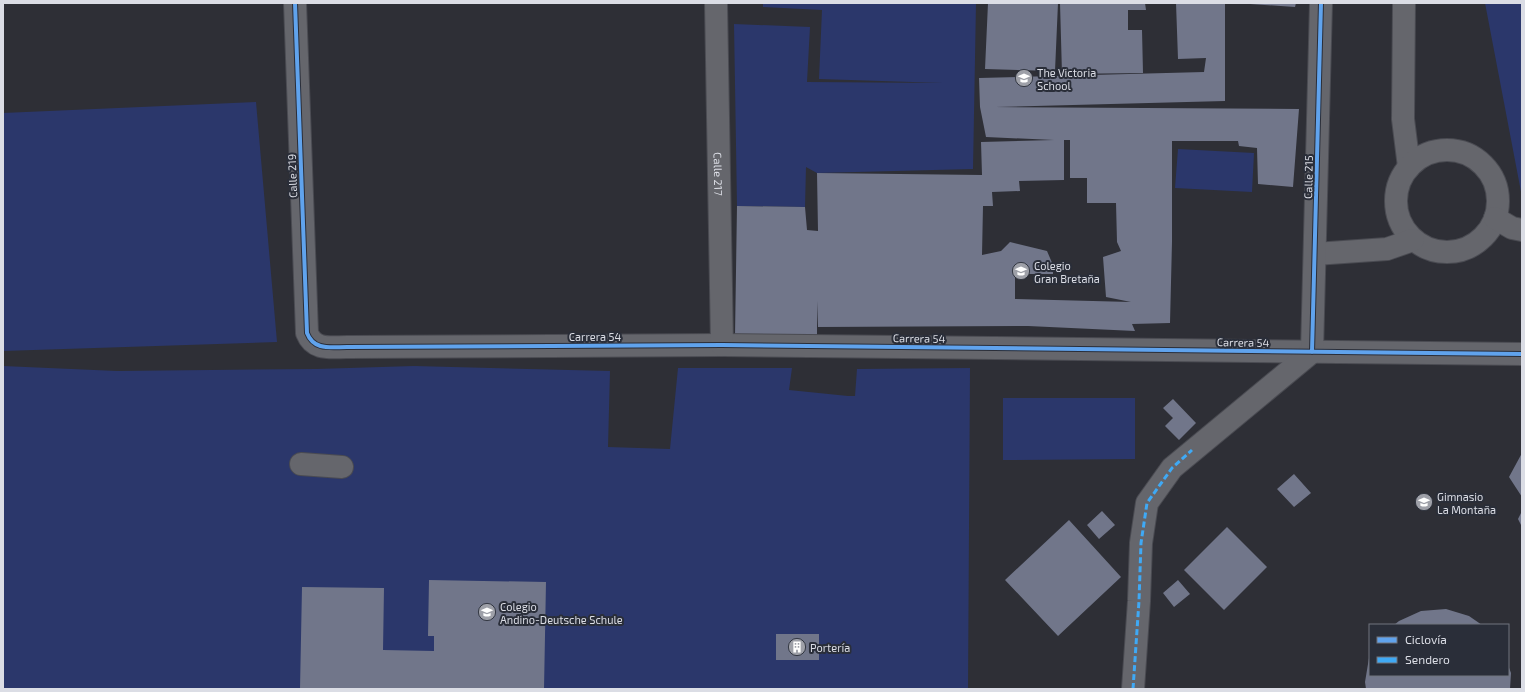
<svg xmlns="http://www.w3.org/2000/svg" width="1525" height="692" viewBox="0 0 1525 692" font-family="'Exo 2',sans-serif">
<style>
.green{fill:#2b376b}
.building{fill:#71768a;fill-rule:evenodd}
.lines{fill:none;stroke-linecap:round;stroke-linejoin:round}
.minor-casing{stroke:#4a4b52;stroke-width:24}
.minor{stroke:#65666c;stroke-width:22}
.quiet{stroke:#3fa9f5;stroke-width:3;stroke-dasharray:6 3;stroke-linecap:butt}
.cycleway-casing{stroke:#2a2e39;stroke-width:6}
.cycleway{stroke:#60a3ed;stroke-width:4}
.labels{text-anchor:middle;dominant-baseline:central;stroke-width:4;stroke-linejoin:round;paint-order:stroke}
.poi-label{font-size:11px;fill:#dbdde5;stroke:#2a2e39;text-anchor:start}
.street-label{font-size:11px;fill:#dbdde5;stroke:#2a2e39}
</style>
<rect width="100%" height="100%" fill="#2e2f36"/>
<path class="green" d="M763,3h213l-3,166 -156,4 -11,-6 -1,40 -68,-1 -3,-182 76,3 -3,55 136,1 -124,-4 3,-69 -59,-3z
M1485,3h37v194z
M256,102l21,240 -274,9v-238z
M1178,149l76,4 -2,39 -77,-4z
M3,366l114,5 199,-2 98,-3 196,5 -2,76 62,2 8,-81h114l-3,22 59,6h7l2,-27 113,-1 -2,321h-965z
M1003,398h132v61l-132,1z"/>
<path class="building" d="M988,3h70l-3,68 -70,-2z
M1060,3h85l1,7h-18v20h14l1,43 -81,1z
M1176,3h49v98l-230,6 304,2 -6,78 -35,-3 -1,-36 -18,-2 -1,-5h-66v101l-2,81 -38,1 3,7 -107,-5 -210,1 -1,-26v36l-82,-1 2,-130 68,1 2,23 11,1 -1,-58 165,2 -1,-33 73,-2 -68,-3 -6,-30 -1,-29 225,-6 2,-14 -28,1zM1064,140h6v38h17v25h29l1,39 4,9 -18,6 3,40 25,5 -116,-3v-25h38v-9l-6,-14 -37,-9 -9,9 -19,4 1,-49h10l-1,-14 28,-1 -1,-10 45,-1z
M1250,3h46l-1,4 -45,-3z
M1173,399l23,24 -17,17 -14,-14 8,-8 -10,-10z
M1522,453v44l-13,-20z
M1294,474l17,19 -17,14 -17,-18z
M1102,511l13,14 -16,14 -12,-14z
M1522,511v16l-4,-8z
M1069,520l52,57 -63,59 -53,-56z
M1227,527l40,40 -43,43 -40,-40z
M429,580l117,2 -2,107h-244l2,-102 82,1 -1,62 51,1v-15h-6z
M1178,580l12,14 -16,13 -11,-14z
M1446,609l23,7 13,9h-88l5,-4 22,-10z
M776,634h43v26h-43z
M1369,658l1,17h138v-10l3,8 -1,16h-144l-1,-7z"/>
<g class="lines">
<defs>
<g id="minor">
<path d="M295,3l12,330c7,18 24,14 40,14l375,-2 800,9"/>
<path id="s1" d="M716,3l6,342"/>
<path d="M1404,3l-1,116 6,48"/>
<circle cx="1447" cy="201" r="51"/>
<path d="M1495,218l17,10 10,2"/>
<path d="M1315,254l72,-5 26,-9"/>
<path d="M301,464l41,3"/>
<path d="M1133,689l6,-88 2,-58 6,-40 25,-35 140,-116 9,-349"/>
</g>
</defs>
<use href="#minor" class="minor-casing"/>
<use href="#minor" class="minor"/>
<path class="quiet" d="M1133,689l6,-88 2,-58 6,-40 25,-35 20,-18"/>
<defs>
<path id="cycleway" d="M295,3l12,330c7,18 24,14 40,14l375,-2 800,9
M1312,352l9,-349"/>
</defs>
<use href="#cycleway" class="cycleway-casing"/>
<use href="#cycleway" class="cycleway"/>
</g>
<defs>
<symbol id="school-disc" viewBox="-11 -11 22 22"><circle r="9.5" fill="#9ea0a8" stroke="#2a2e39"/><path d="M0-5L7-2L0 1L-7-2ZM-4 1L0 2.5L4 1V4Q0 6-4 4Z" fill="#fff"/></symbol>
<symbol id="building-disc" viewBox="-11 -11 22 22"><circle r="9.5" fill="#9ea0a8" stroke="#2a2e39"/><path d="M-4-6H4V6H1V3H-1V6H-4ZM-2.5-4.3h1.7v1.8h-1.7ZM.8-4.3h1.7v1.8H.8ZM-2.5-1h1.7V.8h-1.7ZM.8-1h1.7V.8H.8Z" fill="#fff"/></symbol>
</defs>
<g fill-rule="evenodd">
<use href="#school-disc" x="1014" y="68" width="20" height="20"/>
<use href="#school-disc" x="1011" y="261" width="20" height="20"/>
<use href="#school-disc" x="1414" y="492" width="20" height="20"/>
<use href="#school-disc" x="477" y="602" width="20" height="20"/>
<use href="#building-disc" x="787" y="637" width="20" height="20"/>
</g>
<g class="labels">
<g class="poi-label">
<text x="1037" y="72">The Victoria<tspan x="1037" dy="13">School</tspan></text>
<text x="1034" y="265">Colegio<tspan x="1034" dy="13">Gran Bretaña</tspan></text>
<text x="1437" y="496">Gimnasio<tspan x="1437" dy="13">La Montaña</tspan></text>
<text x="500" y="606">Colegio<tspan x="500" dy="13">Andino-Deutsche Schule</tspan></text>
<text x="810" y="647">Portería</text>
</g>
<g class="street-label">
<text stroke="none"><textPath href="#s1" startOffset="171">Calle 217</textPath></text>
<text transform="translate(292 176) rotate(-92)">Calle 219</text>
<text transform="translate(1308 177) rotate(-89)">Calle 215</text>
<text x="595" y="336">Carrera 54</text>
<text transform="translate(919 338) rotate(1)">Carrera 54</text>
<text transform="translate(1243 342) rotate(1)">Carrera 54</text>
</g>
</g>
<rect width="1525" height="692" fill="none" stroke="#dbdde5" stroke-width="8"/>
<rect x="1369" y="624" width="140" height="52" fill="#2a2e39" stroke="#71747e"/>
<rect x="1377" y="637" width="20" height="6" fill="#60a3ed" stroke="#71747e"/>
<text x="1405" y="644" font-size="12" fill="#dbdde5">Ciclovía</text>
<rect x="1377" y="657" width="20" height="6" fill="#3fa9f5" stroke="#71747e"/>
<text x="1405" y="664" font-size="12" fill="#dbdde5">Sendero</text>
</svg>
